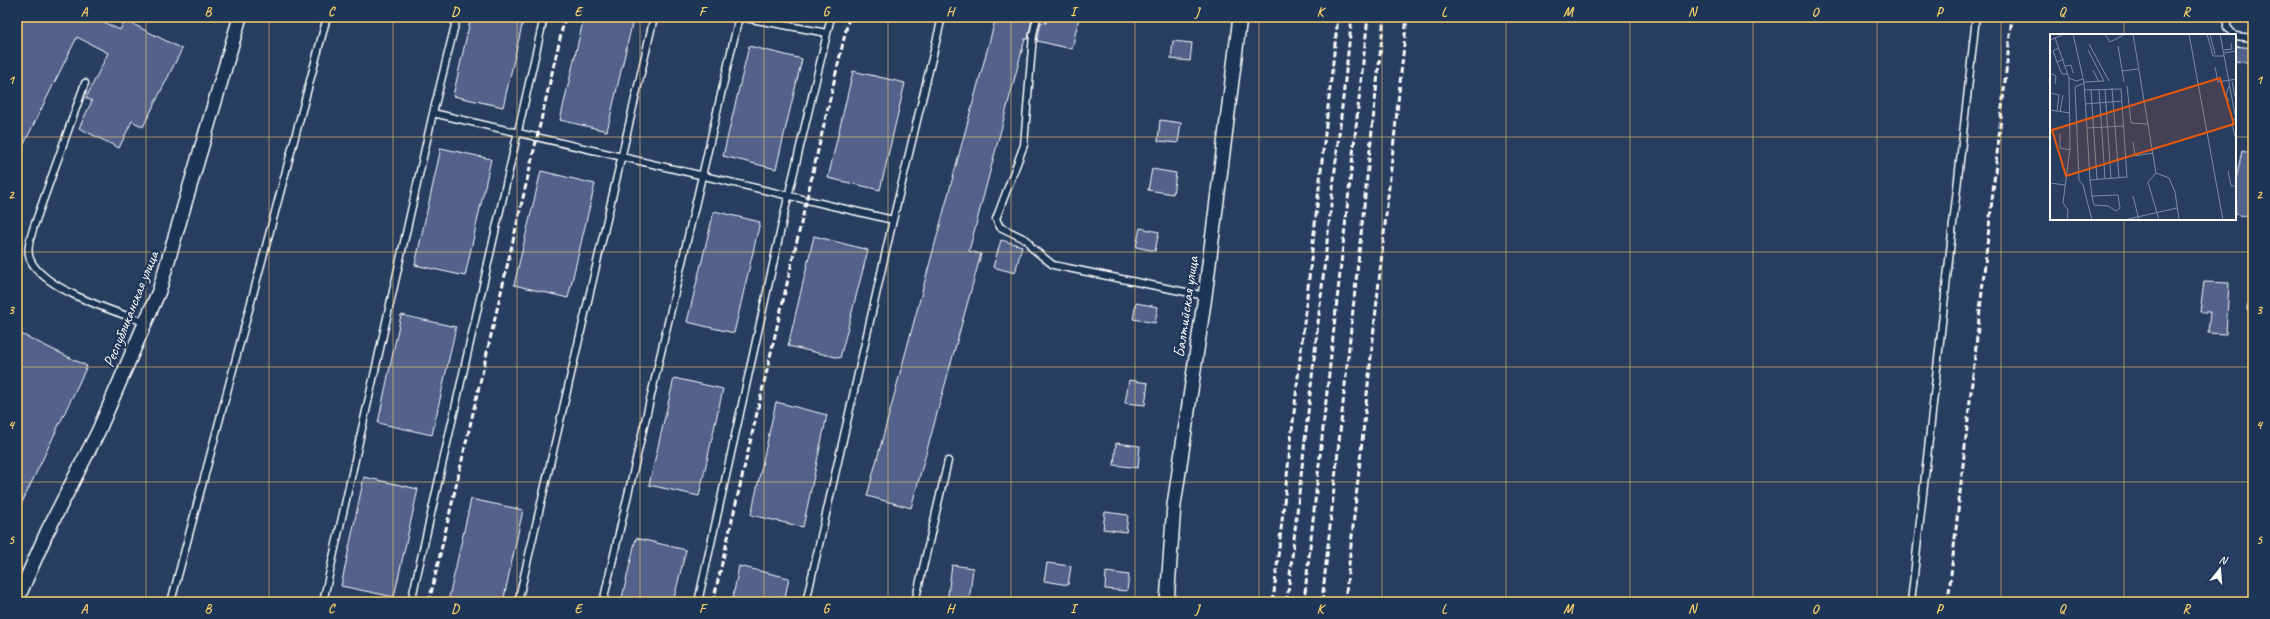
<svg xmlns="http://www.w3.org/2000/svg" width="2270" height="619" viewBox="0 0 2270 619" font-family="Caveat,sans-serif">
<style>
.building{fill:#53628a;stroke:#fff}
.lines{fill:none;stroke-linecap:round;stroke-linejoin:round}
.service-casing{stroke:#fff;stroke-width:9}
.minor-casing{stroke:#fff;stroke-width:16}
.service{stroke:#1d3557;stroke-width:6}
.minor{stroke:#1d3557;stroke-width:13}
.rail{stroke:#fff;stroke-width:3;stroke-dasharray:6 3;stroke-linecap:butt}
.grid{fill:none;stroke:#ffd166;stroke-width:1;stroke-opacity:0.55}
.labels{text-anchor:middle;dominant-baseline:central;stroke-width:4;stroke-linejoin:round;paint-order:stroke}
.street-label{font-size:16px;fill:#fff;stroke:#1d3557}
.inset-road{fill:none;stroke:#7e8ba0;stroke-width:1}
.view{fill:#e8590c;fill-opacity:0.15;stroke:#e8590c;stroke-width:2}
.inset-edge{fill:none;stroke:#fff;stroke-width:2}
.neatline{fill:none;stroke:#ffd166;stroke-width:1.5}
.grid-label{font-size:13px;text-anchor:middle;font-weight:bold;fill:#ffd166}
</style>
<rect width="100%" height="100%" fill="#283e61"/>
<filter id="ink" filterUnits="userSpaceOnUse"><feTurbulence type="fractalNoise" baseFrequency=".025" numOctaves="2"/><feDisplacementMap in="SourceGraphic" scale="8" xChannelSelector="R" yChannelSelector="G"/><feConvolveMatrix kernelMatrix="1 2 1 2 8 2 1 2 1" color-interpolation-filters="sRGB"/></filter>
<g filter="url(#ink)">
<path class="building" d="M17,17h76l27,13 5,-10 57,29 -39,78 -11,-6 -13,27 -40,-20 13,-27 -6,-3 22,-45 -31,-16 -60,121z
M471,17h53l-21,90 -50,-11z
M584,17h34l15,3 -26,111 -47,-11z
M996,17h27l9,2 -4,20h-3l-56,212 12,3 -70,254 -44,-12z
M1047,17h32l-7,32 -35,-8 4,-19 5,1z
M1173,41l19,2 -2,18 -19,-2z
M749,46l53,13 -26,110 -53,-13z
M2235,46l18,2v15l-18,-2z
M853,71l52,12 -25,107 -52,-12z
M1160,120l21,3 -3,20 -20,-2z
M441,148l50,11 -26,117 -50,-11z
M2242,151l11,3v64l-18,-4v-31z
M1152,169l24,4 -3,21 -25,-4z
M541,171l54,13 -27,114 -54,-13z
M714,211l46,11 -26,111 -47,-11z
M1140,228l19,4 -4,19 -19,-4z
M814,236l54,14 -28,108 -52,-12z
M1001,240l21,6 -7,27 -22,-6z
M2204,282l25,1 -3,51 -18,-1 2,-21h-10z
M1136,303l22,4 -3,16 -22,-4z
M401,315l55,12 -24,108 -54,-12z
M17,332l70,34 -70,147z
M674,378l49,11 -24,107 -50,-11z
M1129,380l19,3 -3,22 -20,-2z
M776,402l51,13 -24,112 -52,-12z
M1116,443l24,3 -2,22 -24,-3z
M364,477l54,12 -24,108 -53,-11z
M471,499l52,11 -20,92h-55z
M1105,512l23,3 -2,17 -23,-3z
M636,538l50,12 -13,52h-52z
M1047,563l24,3 -3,19 -24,-4z
M952,565l21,3 -4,34h-22z
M739,566l50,12 -5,24h-52z
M1106,572l23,3 -2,16 -22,-2z"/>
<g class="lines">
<defs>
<path id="service" d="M740,17l87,16
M1037,17l-4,18 -9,110 -28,74 4,8 27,13 5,8 21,17 152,31
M2227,17v10l7,8
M2235,36l18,2
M85,83l-51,143c-3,11 -8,22 -4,33 13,31 87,53 117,64
M433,113l460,107
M2251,308h2
M171,602l156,-585
M323,602l110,-489 24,-96
M411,602l133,-585
M518,602l136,-585
M603,602l136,-585
M698,602l90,-405 43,-180
M806,602l87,-382 49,-203
M915,602l33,-141
M1911,602l65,-585
M2250,602l3,-7"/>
<path id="minor" d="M17,600l30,-68 51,-100 61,-141 81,-274
M1167,602l7,-97 31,-209 35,-279"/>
</defs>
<use href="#service" class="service-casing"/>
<use href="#minor" class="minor-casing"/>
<use href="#service" class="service"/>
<use href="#minor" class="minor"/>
<path class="rail" d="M429,602l136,-585
M713,602l136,-585
M1273,602l65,-585
M1287,602l65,-585
M1304,602l64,-585
M1322,602l62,-585
M1345,602l62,-585
M1948,602l64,-585"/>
</g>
</g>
<path class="grid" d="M146,17v585M269,17v585M393,17v585M517,17v585M640,17v585M764,17v585M888,17v585M1011,17v585M1135,17v585M1259,17v585M1382,17v585M1506,17v585M1630,17v585M1753,17v585M1877,17v585M2001,17v585M2124,17v18M17,137h2034M2235,137h18M2124,219v383M17,252h2236M17,367h2236M17,482h2236"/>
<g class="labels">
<g class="street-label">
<text transform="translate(1186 307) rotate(-82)">Балтийская улица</text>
<text transform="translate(131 309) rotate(-68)">Республиканская улица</text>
</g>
</g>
<g transform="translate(2050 34)">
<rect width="186" height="186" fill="#283e61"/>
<path class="inset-road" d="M23,0l11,48v1l3,45 3,52 37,-3 -6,-88 -36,1M55,0l5,8 16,-8M83,0l23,139 13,5 6,14 4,27M139,0l34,186M157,0l6,22h11M160,0l5,20M170,0l16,86M5,4l14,40 1,70 -7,55 5,7 -1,10M0,6l15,-6M39,10l20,37M68,12l6,36M174,16l8,-1 -1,-6M174,19l12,-2M14,25l-7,3 5,12h6M7,28l-4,-11 6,-3M16,32l5,-1 2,8M165,33l3,15 18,-3M43,36l6,12M72,37l16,-2M0,39l6,3 -1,8M19,44l7,3 7,-2M182,47l3,16M34,48l20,-1 -16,-31M34,49l-9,4 4,93 4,5 9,35M77,52l4,37 17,1M62,54l7,90M49,55l6,90M55,55l6,90M41,56l6,90M0,59l9,2 -2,16M179,67l-3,-6 3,-9M35,70l37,-3M0,76l20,3M10,78l3,-17M185,84l-3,6 4,16M37,94l36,-2M10,100v14l10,2M83,108l2,14 18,-3M178,137l3,15h5M106,139l-8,9 11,38M40,146l2,16 1,5 1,4 14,1 8,5 4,-3 -2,-13 -26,1M0,149l15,2M83,162l6,24M74,186l53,-12"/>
<path class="view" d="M170,44l14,46 -168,52 -14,-46z"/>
<rect width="186" height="186" class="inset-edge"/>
</g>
<rect width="2270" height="619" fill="none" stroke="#1d3557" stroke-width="44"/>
<g transform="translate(2220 569) rotate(17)" stroke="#1d3557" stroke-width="3" paint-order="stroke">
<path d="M0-3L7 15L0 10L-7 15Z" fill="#ffffff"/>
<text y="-6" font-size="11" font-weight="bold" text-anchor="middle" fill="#ffffff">N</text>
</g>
<rect x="22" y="22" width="2226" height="575" class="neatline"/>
<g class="grid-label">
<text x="84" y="16">A</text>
<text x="208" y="16">B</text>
<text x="331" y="16">C</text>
<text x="455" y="16">D</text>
<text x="578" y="16">E</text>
<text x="702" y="16">F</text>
<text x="826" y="16">G</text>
<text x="950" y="16">H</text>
<text x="1073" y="16">I</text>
<text x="1197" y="16">J</text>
<text x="1320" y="16">K</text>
<text x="1444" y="16">L</text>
<text x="1568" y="16">M</text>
<text x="1692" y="16">N</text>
<text x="1815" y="16">O</text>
<text x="1939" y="16">P</text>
<text x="2062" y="16">Q</text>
<text x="2186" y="16">R</text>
<text x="11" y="84">1</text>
<text x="2259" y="84">1</text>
<text x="11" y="199">2</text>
<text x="2259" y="199">2</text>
<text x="11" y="314">3</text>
<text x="2259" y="314">3</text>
<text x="11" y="429">4</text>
<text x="2259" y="429">4</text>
<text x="11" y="544">5</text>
<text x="2259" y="544">5</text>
<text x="84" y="613">A</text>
<text x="208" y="613">B</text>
<text x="331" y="613">C</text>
<text x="455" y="613">D</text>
<text x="578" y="613">E</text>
<text x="702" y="613">F</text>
<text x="826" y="613">G</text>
<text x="950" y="613">H</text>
<text x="1073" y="613">I</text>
<text x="1197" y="613">J</text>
<text x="1320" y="613">K</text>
<text x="1444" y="613">L</text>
<text x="1568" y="613">M</text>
<text x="1692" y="613">N</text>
<text x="1815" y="613">O</text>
<text x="1939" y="613">P</text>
<text x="2062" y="613">Q</text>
<text x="2186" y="613">R</text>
</g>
</svg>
